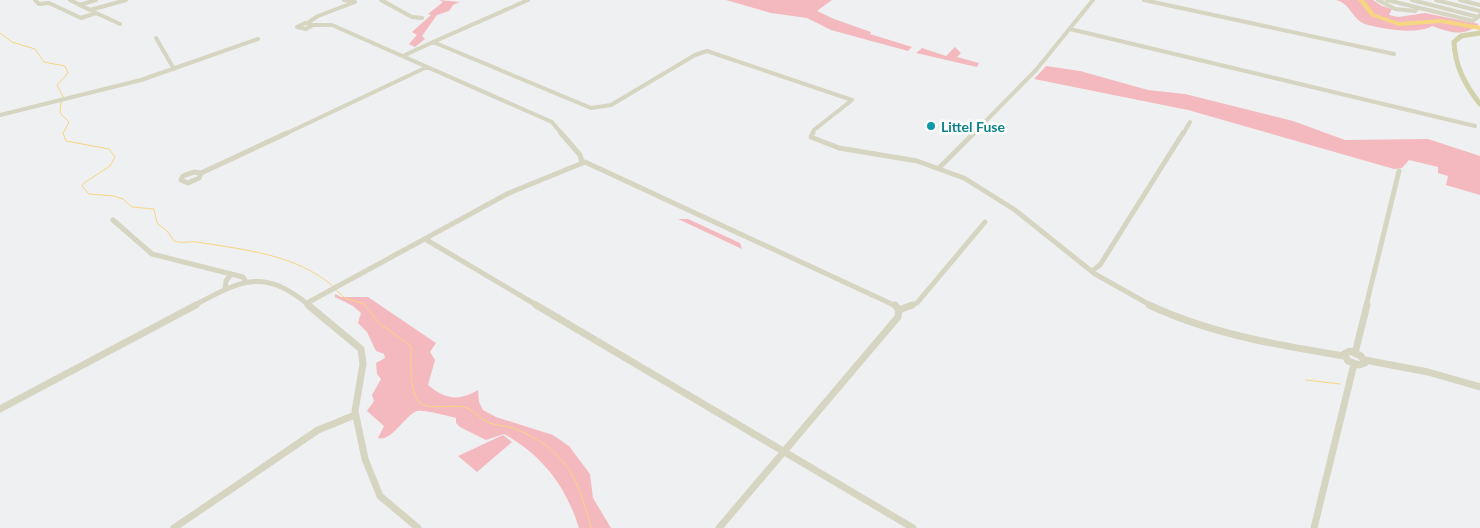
<svg xmlns="http://www.w3.org/2000/svg" width="1480" height="528" viewBox="0 0 1480 528" font-family="Lato,sans-serif">
<style>
.green{fill:#f4b9bf}
.lines{fill:none;stroke-linecap:round;stroke-linejoin:round}
.stream{stroke:#f6d681;stroke-width:1}
.river{fill:#f6d681;fill-rule:evenodd}
.minor-far2{stroke:#d6d5c1;stroke-width:4}
.minor-far1{stroke:#d6d5c1;stroke-width:5}
.minor{stroke:#d6d5c1;stroke-width:7}
.major{stroke:#d1d1ac;stroke-width:5}
.culture-dot{fill:#0f9aa8;stroke:#fff;stroke-width:2}
.labels{text-anchor:middle;dominant-baseline:central;stroke-width:5;stroke-linejoin:round;paint-order:stroke}
.culture-label{font-size:14px;font-weight:bold;fill:#0d838f;stroke:#fff;text-anchor:start}
</style>
<rect width="100%" height="100%" fill="#eff0f2"/>
<path class="green" d="M439,0l21,2 -7,3 -4,6 -12,4 -15,21 3,3 -10,8 -6,-3 8,-9 -5,-3 19,-17 -3,-1 15,-12z
M726,0h106l-15,11 17,8 37,13 -1,2 42,13 -4,4 -77,-21 -24,-12 -36,-5z
M1336,0h37l9,6 10,3 -3,6 9,2 27,-4 54,11c-16,14 -30,8 -47,2 -15,9 -51,3 -67,-2 -12,-4 -15,-21 -29,-24z
M955,47l6,6 -4,4 22,6 -2,4 -61,-14 6,-5 24,8z
M1046,66l34,5 68,19 37,4 108,27 52,19 83,-1 52,17v39l-34,-10 2,-9 -10,-3v-6l-29,-7 -7,8 -8,1 -206,-59 -154,-31z
M678,219h10l52,24 2,6z
M335,294l6,3h27l68,46 -6,9 5,8 -7,25c18,15 31,16 50,5l1,12 4,8 13,7 57,18 16,11 21,28 3,24 18,30h-32c-13,-42 -37,-73 -75,-94l-18,6 -26,-13 -4,-4v-5c-6,-2 -35,-9 -39,-7 -13,5 -25,31 -39,27l6,-12 -17,-15 7,-10 -2,-6 9,-16 -4,-5 -1,-11 9,-5 -1,-4 -8,-3 -9,-19 -9,-9 3,-10 -8,-7 -18,-9z
M503,435l9,7 -35,30 -19,-16z"/>
<g class="lines">
<path class="stream" d="M0,33l12,9 23,7 9,13 21,4 3,7 -11,12 6,12
M61,101l-1,12 9,9 -6,11 3,8 43,8 6,8 -5,9 -26,17 -2,3 7,8 25,2 9,3 9,8 22,2 3,14 10,8 7,10c8,3 15,0 23,1 48,8 99,12 137,45
M336,290l9,8 19,6 16,20 31,22c0,15 -2,44 8,56 8,9 34,2 45,5 10,3 17,13 26,16 7,3 16,2 23,5 52,21 65,48 78,100
M1306,380l34,4"/>
<path class="river" d="M1358,0h6l11,14 24,8 42,-3 39,7v4l-39,-7 -42,3 -28,-10z"/>
<path class="minor-far2" d="M35,0l4,4 10,-1 32,15 15,-5
M70,0l20,10 36,-10
M381,0l31,17 10,1
M528,0l-95,42 158,66 20,-3 84,-50 12,-4 145,49
M1144,0l250,54
M1378,0l17,9 20,2 3,-3
M1387,0l86,21 7,-6
M1412,0l66,17
M1436,0l44,11
M1460,0l20,5
M79,5l17,-5
M94,12l26,12
M309,22l9,-6 37,-14 -11,-2
M305,23l8,2 -7,4 -9,-2z
M313,25h19l220,97 10,12
M1070,29l405,97
M156,38l18,31
M403,56l30,-14
M0,115l141,-35 117,-41
M285,134l142,-67
M812,134l2,-4 38,-30
M973,134l63,-64 57,-70
M1183,134l7,-12"/>
<path class="minor-far1" d="M561,133l19,22 2,7
M813,133l-2,4 28,11 78,13 47,17 51,32 80,64 57,32
M939,168l35,-35
M194,172l7,1 -2,5 -11,5 -7,-3 2,-4z
M201,173l86,-40
M113,220l39,34 91,23 3,5
M425,239l113,67
M1092,271l8,-6 83,-132
M225,289l1,-8 5,-7
M307,303l202,-110 76,-31 311,144
M193,306c49,-26 70,-39 117,0
M909,306l8,-3 68,-81
M1366,306l33,-135"/>
<path class="minor" d="M308,305l53,44 2,15 -8,47 10,48 15,37 38,32
M536,305l377,223
M1149,305c62,29 128,40 195,51
M899,310l13,-5
M1350,351l11,5 4,7 -6,2 -11,-4 -4,-7z
M1355,353l12,-48
M1365,360l63,12 52,15
M0,409l196,-104
M174,528l144,-98 37,-15
M719,528l179,-211 1,-7 -4,-5
M1314,528l40,-164"/>
<path class="major" d="M1480,33l-19,3 -7,6c1,24 11,43 26,62"/>
</g>
<circle class="culture-dot" cx="931" cy="126" r="5"/>
<g class="labels">
<g class="culture-label">
<text x="941" y="126">Littel Fuse</text>
</g>
</g>
</svg>
